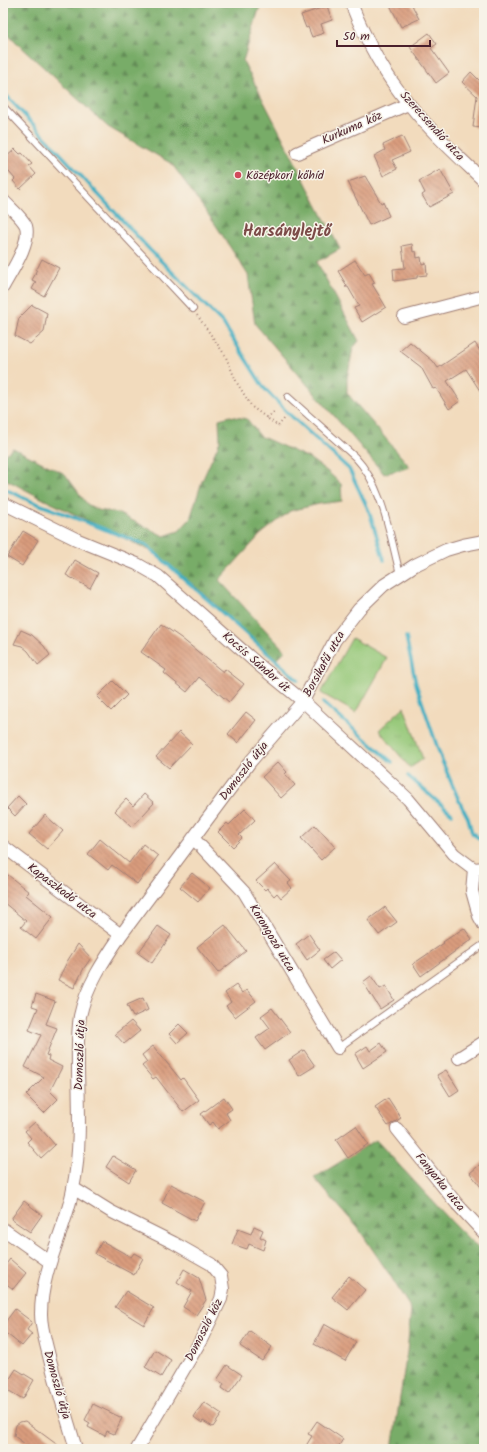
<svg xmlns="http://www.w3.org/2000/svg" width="487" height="1452" viewBox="0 0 487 1452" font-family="Kalam,sans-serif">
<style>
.grass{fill:#95c878;stroke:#707452}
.forest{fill:url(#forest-firs);stroke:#61664a}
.park{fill:url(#park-tufts);stroke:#707452}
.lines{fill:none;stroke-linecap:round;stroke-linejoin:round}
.stream{stroke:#43afc2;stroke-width:3.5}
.building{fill:url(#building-back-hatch)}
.service-casing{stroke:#9e7d74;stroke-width:8}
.minor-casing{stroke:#9e7d74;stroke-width:14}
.path{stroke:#9e7d74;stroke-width:2;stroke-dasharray:1 3;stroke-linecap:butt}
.service{stroke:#fff;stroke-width:6}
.minor{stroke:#fff;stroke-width:12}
.poi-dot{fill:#d1495b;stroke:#f7f3e8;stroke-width:1.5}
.labels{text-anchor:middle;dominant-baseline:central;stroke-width:3;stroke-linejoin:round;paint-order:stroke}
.street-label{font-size:12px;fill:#4a1f2b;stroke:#f7f3e8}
.poi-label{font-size:12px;fill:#4a1f2b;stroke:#f7f3e8;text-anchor:start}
.district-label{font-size:16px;font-weight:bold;fill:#7c4b48;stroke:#f7f3e8}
</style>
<defs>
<pattern id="forest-firs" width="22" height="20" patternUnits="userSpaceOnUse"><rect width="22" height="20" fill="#78ac68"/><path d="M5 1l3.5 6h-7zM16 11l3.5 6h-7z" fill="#648b56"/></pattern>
<pattern id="park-tufts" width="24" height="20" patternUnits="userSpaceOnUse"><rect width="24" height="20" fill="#95c878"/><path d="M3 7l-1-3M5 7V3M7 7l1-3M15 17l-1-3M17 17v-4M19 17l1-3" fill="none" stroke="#82ab68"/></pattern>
<pattern id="building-back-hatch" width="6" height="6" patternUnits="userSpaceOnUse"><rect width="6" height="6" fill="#d99c7d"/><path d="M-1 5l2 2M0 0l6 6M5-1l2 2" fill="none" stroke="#b27f67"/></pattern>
</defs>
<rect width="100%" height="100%" fill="#f7f3e8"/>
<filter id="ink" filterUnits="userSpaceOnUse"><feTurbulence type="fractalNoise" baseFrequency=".025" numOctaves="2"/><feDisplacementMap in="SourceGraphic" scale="8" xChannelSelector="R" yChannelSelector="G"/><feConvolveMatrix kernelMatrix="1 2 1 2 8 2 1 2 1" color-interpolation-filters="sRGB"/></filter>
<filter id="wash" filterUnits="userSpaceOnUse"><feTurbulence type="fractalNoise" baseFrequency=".012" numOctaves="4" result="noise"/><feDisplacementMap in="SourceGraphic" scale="16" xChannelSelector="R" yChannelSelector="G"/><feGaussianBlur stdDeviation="0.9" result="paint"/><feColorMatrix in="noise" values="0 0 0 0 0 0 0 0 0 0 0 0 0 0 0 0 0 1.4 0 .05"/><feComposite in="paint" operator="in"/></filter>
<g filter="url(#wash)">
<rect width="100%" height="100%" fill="#f2dbbd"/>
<path class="grass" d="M352,638l35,20 -31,55 -35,-20z"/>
<path class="forest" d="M3,3h258l-18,58 97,188 -23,13 42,79 -6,7 -6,31v14l63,74 -26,7 -129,-150 -7,-49 -31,-48 -45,-63 -64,-37 -93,-86 -12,-13z
M230,416l17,3 13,17 49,22 19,14 13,12 1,17 -23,3 -29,7 -30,24 -41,45 66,71 -8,8 -16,-10 -52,-51 -54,-45 -110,-53 -42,-22v-22l10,-8 52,26 22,30 11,6 19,3 47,23 15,-5 11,-12 12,-38 18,-40 -1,-22z
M376,1140l75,81 33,33v195h-92l15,-97 4,-43 -20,-32 -33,-49 -44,-50z"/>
<path class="park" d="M404,707l19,52 -13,9 -31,-38z"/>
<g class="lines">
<path class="stream" d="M3,92l147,158 73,73 41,65 25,26 60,55 20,42 15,49
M3,488l25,12 118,45 152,135
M406,637l10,47 26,77 18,42 8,15 4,15 12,9
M323,703l69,59
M408,776l44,38"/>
</g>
<g id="blocks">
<path class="building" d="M389,3h22l8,16 -18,8z
M327,6l5,14 -11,4 3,9 -12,4 -4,-10 -2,1 -5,-13z
M429,33l8,11 -6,4 18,25 -13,10 -26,-36z
M471,72l13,13v5l-3,3h3v35l-11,-1 4,-31 -15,-14z
M402,136l8,16 -18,8 5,9 -14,7 -9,-20 11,-6 -2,-5z
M15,149l5,5 2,-1 10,11 -3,2 7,8 -16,15 -7,-8 2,-2 -12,-14v-5z
M440,169l14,25 -25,13 -7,-12 3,-2 -6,-12z
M365,176l16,27 2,-1 6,14 -20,9 -21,-43z
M412,244l1,8 3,-1 1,7 4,-1 1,7 4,-1 1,12 -10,1v2l-23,3 -1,-12 12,-1 -3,-22z
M42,259l17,9 -15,28 -12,-7 4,-7 -4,-2 4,-7h-1z
M355,260l10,15 4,-2 6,10 -3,1 14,23 -24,15 -8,-14 5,-2 -11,-19h-3l2,-1 -9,-15z
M32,305l15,8 -3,19 -14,12 -15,-8 4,-18z
M410,342l23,19 5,7 37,-25 9,14v40l-18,-28 -19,12 13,20 -11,8 -13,-21 -3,1 -12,-22 -21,-16z
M23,531l15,9 -16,26 -15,-9z
M75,560l23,13 -8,15 -24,-13z
M161,624l20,14 42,34 2,-3 19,15 -15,18 -30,-25 -12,15 -23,-19 2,-3 -25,-18z
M21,630l11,5 12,11 6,9 -12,10 -10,-14 -6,-5 -8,-2z
M113,681l14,14 -16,16 -14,-14z
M246,712l10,8 -18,23 -10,-9z
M179,732l13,12 -23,24 -13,-11z
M278,762l9,10 -2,2 10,11 -14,13 -19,-21z
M144,794l10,9 -22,24 -17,-16 11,-12 7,7z
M18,796l8,8 -11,12 -8,-8z
M245,809l10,11 -16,15 3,3 -9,9 -15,-15 9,-9 2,2z
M45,815l18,16 -16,18 -18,-15z
M315,825l20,22 -14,13 -20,-22z
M100,839l29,24 14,-19 15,12 -21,28 -25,-19 -4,5 -20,-16z
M275,864l16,17 -3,2 4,5 -11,10 -4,-5 -3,3 -7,-8 -2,2 -9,-9z
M3,871l26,21 -3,3 27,22 -17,22 -15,-12 5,-6 -23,-19z
M192,873l18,15 -12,14 -18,-15z
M385,907l12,15 -18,13 -11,-15z
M225,925l21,26 -28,22 -21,-26z
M158,926l13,9 -19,28 -14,-10z
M464,928l8,11 -51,37 -8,-12 31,-21 -1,-1z
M309,934l11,16 -13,10 -11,-16z
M78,944l13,14 -7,10 -10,20 -16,-8 10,-20z
M334,952l7,8 -11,9 -7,-9z
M371,976l9,13 6,-3 8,14 -14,9 -17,-27z
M236,985l6,8 5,-3 9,11 -21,16 -9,-11 5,-4 -6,-9z
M36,994l19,7 -9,23 11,4 -11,27 3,1 -1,4 14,7 -12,24 8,8 -14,14 -18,-18 18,-18 -19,-10 16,-32 -12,-5 9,-22 -6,-2z
M143,998l5,12 -15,7 -6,-12z
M272,1008l18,24 -25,18 -9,-12 14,-10 -9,-12z
M131,1021l9,10 -16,13 -9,-10z
M179,1024l9,9 -11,10 -8,-9z
M381,1043l6,9 -24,16 -8,-14 12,-8 3,5z
M153,1046l28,34 2,-2 16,22 -16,12 -27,-35 -3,2 -11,-13 5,-4 -5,-7z
M304,1050l11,16 -16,10 -10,-16z
M446,1070l13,20 -9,6 -13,-21z
M224,1097l8,12 -6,4 4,7 -12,9 -5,-7 -4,3 -8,-11z
M388,1098l13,20 -13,8 -13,-19z
M35,1122l20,23 -14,13 -14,-16 4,-4 -6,-7z
M356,1126l12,18 -20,14 -12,-18z
M113,1156l23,14 -7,12 -23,-15z
M484,1161v30l-14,-18z
M171,1184l34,18 -10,19 -33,-18z
M24,1201l18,14 -12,17 -19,-13z
M254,1226l9,4 -3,7 6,3 -3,10 -14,-6 -2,5 -15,-5 6,-15 13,5z
M102,1241l29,16 3,-4 9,5 -9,17 -39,-21z
M10,1259l16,14 -13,16 -10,-8v-13z
M184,1269l15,9 7,22 -10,15 -13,-8 9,-16 -15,-9z
M349,1276l16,14 -17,20 -16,-13z
M126,1291l28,17 -10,17 -29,-18z
M15,1309l17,13 -5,8 5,4 -10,12 -19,-15v-6z
M324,1324l32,18 -11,19 -31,-17z
M250,1331l22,16 -10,14 -22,-15z
M155,1350l16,10 -10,17 -16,-10z
M227,1365l15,10 -13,18 -7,-5 2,-4 -7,-4z
M16,1369l18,11 -11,19 -19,-11z
M204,1402l18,12 -9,13 -10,-6 -1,2 -8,-6z
M93,1404l29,14 -8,16 -7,-3 -2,5 -17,-9 2,-4 -5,-3z
M25,1421l38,28h-31l-18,-13 2,-11 4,-3z
M317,1421l26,18 -6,10h-33l8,-13 -4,-2z"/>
</g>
</g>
<g filter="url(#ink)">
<use href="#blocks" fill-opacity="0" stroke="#9e7d74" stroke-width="1"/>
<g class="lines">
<defs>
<path id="service" d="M3,106l190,203
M288,397l67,60c28,29 35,79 45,117
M338,1048l146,-104"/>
<path id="minor" d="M351,3c14,36 33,71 58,101 22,28 49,52 75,77
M297,153l111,-49
M3,200c7,8 19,17 23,26 5,17 -15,46 -23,61
M404,317l80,-21
M3,503l75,37 59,24 21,12 102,90 43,35 105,98 46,55 20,15 10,-1
M193,838l51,54 94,156
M3,846l118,89
M474,869l-2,22 7,25 5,9
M459,1058l25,-16
M397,1129l60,75 27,29
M73,1188l37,23 64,32 37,21 10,12 2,13 -2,10 -20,41 -64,109
M3,1229l47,33
M76,1449c-9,-31 -19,-62 -27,-93 -3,-13 -8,-28 -8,-42 0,-44 24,-83 32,-125 8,-39 6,-79 5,-118 0,-18 -1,-37 2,-55 6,-29 24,-56 41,-81l129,-173 53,-61 32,-61 24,-31 25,-24 31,-20 31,-15 17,-5 21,-4"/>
</defs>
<use href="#service" class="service-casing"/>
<use href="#minor" class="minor-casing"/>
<path class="path" d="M197,315l28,40 12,28 15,24 26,19 7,-8
M267,418l8,-7"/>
<use href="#service" class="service"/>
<use href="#minor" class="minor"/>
</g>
</g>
<circle class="poi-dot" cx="238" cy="175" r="4"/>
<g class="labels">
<g class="street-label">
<text transform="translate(432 126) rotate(48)">Szerecsendió utca</text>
<text transform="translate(352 128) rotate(-24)">Kurkuma köz</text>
<text transform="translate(256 662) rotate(41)">Kocsis Sándor út</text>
<text transform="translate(324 664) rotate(-61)">Borsikafű utca</text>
<text transform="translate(244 771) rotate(-52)">Domoszló útja</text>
<text transform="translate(62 891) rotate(37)">Kapaszkodó utca</text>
<text transform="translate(272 938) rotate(59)">Korongozó utca</text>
<text transform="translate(80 1055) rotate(-88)">Domoszló útja</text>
<text transform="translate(440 1182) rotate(51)">Fanyarka utca</text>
<text transform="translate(204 1330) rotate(-63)">Domoszló köz</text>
<text transform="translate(57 1385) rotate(74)">Domoszló útja</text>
</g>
<g class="poi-label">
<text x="246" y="175">Középkori kőhíd</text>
</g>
<g class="district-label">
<text x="287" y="231">Harsánylejtő</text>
</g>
</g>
<rect width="487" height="1452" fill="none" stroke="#f7f3e8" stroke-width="16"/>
<path d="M337 40v6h93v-6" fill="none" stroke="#4a1f2b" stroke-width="2"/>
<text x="343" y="40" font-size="12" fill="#4a1f2b" stroke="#f7f3e8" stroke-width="3" paint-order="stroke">50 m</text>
</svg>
